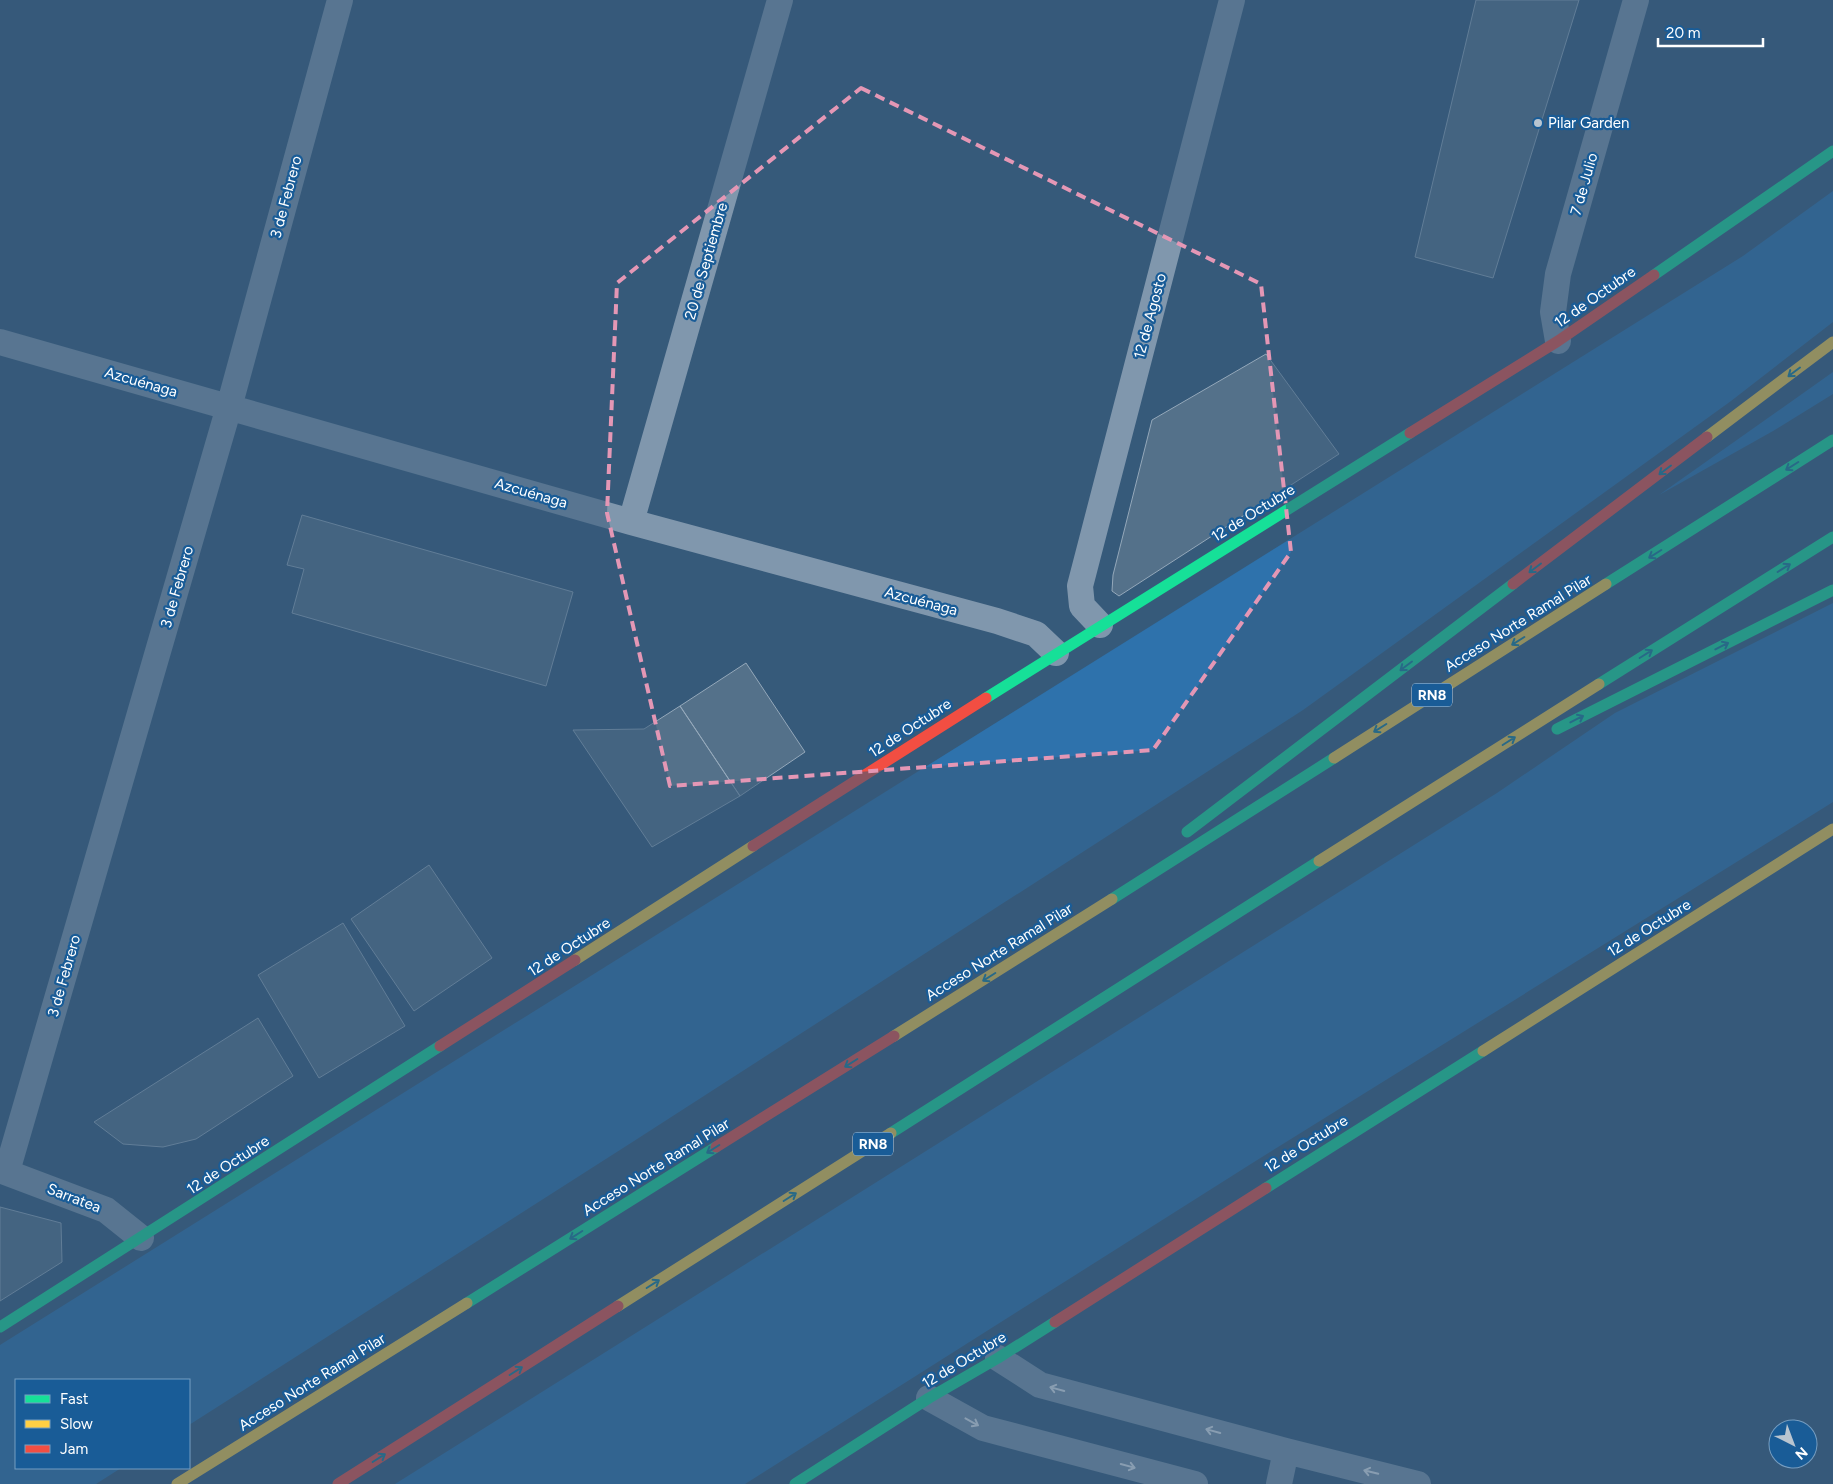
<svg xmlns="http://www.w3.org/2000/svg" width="1833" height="1484" viewBox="0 0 1833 1484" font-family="Figtree,sans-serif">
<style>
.green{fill:#2e72ac}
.building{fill:#54718a;stroke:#94a8ba}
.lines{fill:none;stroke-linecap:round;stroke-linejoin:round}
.street{stroke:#8097ad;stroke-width:26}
.fast{stroke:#16e098;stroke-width:11}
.slow{stroke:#ffcf43;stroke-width:11}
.jam{stroke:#f24e42;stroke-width:11}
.oneway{stroke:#187d97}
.oneway2{stroke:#eceff3}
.marked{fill:none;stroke:#e497b5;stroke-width:4;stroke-dasharray:10 6;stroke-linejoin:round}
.poi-dot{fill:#b9c5d0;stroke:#195c97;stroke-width:2}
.labels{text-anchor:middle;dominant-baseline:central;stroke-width:4.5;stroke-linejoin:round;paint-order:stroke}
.shield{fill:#195c97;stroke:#bacee0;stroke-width:1}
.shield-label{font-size:14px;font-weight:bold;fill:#fff}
.poi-label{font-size:15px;fill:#fff;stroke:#195c97;text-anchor:start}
.street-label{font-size:15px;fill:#fff;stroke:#195c97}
</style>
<rect width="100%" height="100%" fill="#365a7a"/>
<path class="green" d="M1833,191v131l-102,79 -428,309 -669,431 -445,284v-45h-173v88h105l-25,16h-96v-139l1743,-1089z
M1833,372v22l-60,37 -114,64z
M1833,603v199l-579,360 -509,322h-350l1102,-691 118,-80z"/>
<path class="building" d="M1476,0h103l-86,278 -78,-21z
M1266,354l73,100 -220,142 -7,-5 1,-16 39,-155z
M302,515l271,77 -27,94 -254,-73 12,-44 -17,-4z
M746,663l59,89 -65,44 -60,-90z
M680,706l60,90 -88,51 -79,-117 71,-1z
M429,865l63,93 -78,53 -63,-92z
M343,923l62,103 -86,52 -61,-103z
M258,1018l35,58 -97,63 -33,8 -40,-3 -29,-22z
M0,1207l61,16 1,39 -62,39z"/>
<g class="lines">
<path class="street" d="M1558,341l-5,-29 5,-38 78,-274
M0,342l631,180 366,99 39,13 20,19
M631,522l149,-522
M1100,625l-18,-19 -2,-20 152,-586
M0,1170l106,40 35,28
M7,1171l222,-764 111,-407
M998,1358l42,27 246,66 132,33
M929,1398l54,30 212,56
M1279,1484l7,-33"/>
<path class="fast" d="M1654,275l179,-124
M1606,584l227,-144
M1599,684l234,-147
M986,698l424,-265
M1557,729l276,-139
M1187,832l326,-248
M1112,899l222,-141
M891,1133l428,-272
M1266,1188l217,-137
M467,1303l249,-156
M0,1327l440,-281
M795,1484l134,-86 69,-40 57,-36"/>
<path class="slow" d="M1707,437l126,-95
M1334,758l272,-174
M1319,861l280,-177
M575,960l178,-114
M894,1036l218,-137
M1483,1051l350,-222
M618,1306l273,-173
M177,1484l290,-181"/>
<path class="jam" d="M1410,433l148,-92 96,-66
M1513,584l194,-147
M753,846l233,-148
M440,1046l135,-86
M716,1147l178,-111
M1055,1322l211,-134
M338,1484l280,-178"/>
</g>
<defs><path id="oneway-shaft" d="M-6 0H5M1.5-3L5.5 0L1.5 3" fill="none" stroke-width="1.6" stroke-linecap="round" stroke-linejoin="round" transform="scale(1.25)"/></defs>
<g class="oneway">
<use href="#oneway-shaft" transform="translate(1794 372) rotate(143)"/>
<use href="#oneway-shaft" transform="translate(1792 466) rotate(148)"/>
<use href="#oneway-shaft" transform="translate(1665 470) rotate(143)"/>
<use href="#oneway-shaft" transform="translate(1655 554) rotate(148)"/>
<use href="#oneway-shaft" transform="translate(1535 568) rotate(143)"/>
<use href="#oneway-shaft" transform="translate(1784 568) rotate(-32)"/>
<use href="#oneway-shaft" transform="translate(1518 641) rotate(148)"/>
<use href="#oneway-shaft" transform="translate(1722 646) rotate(-27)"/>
<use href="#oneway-shaft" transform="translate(1646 654) rotate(-32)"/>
<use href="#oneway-shaft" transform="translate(1406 666) rotate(143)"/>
<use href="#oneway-shaft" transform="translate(1577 719) rotate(-27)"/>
<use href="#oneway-shaft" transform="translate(1380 728) rotate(148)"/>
<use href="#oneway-shaft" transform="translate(1509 741) rotate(-32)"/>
<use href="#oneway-shaft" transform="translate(989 977) rotate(148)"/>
<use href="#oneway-shaft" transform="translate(851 1063) rotate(148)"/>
<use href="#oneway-shaft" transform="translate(713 1149) rotate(148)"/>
<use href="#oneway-shaft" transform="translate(790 1197) rotate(-32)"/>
<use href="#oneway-shaft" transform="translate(576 1235) rotate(148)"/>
<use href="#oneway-shaft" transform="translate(653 1284) rotate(-32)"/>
<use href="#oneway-shaft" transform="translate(516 1371) rotate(-32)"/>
<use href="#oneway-shaft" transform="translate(379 1458) rotate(-32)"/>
</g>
<g class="oneway2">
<use href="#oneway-shaft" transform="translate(1057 1389) rotate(-165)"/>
<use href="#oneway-shaft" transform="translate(972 1422) rotate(29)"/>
<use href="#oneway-shaft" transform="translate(1213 1431) rotate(-165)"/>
<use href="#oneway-shaft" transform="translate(1128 1466) rotate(15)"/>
<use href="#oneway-shaft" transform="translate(1371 1472) rotate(-166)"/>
</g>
<path d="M0 0H1833V1484H0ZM861,88l400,196 30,268 -138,198 -483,36 -63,-273 10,-230z" fill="#365a7a" fill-opacity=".55" fill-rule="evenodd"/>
<path class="marked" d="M861,88l400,196 30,268 -138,198 -483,36 -63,-273 10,-230z"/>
<circle class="poi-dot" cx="1538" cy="123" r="5"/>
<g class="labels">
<g class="shield">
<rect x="1412" y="683.5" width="40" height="23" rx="4"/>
<rect x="853" y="1132.5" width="40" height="23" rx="4"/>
</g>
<g class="shield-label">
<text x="1432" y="695">RN8</text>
<text x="873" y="1144">RN8</text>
</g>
<g class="poi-label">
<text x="1548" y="123">Pilar Garden</text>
</g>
<g class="street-label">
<text transform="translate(1584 184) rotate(-74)">7 de Julio</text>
<text transform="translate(286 197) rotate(-75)">3 de Febrero</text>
<text transform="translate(706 261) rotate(-74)">20 de Septiembre</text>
<text transform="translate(1595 297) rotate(-35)">12 de Octubre</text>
<text transform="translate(1150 316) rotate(-75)">12 de Agosto</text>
<text transform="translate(141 382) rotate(16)">Azcuénaga</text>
<text transform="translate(531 493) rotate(16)">Azcuénaga</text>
<text transform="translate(1253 513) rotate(-32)">12 de Octubre</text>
<text transform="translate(177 587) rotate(-74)">3 de Febrero</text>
<text transform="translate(921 601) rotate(15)">Azcuénaga</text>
<text transform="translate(1518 623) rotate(-32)">Acceso Norte Ramal Pilar</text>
<text transform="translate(910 728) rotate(-33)">12 de Octubre</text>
<text transform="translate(1649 928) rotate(-32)">12 de Octubre</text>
<text transform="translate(569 947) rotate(-33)">12 de Octubre</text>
<text transform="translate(999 952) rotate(-32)">Acceso Norte Ramal Pilar</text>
<text transform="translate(64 976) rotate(-74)">3 de Febrero</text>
<text transform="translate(1306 1144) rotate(-32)">12 de Octubre</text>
<text transform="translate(228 1165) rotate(-33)">12 de Octubre</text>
<text transform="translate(656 1167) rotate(-32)">Acceso Norte Ramal Pilar</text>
<text transform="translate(74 1198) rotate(21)">Sarratea</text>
<text transform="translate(964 1360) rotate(-31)">12 de Octubre</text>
<text transform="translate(312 1382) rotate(-32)">Acceso Norte Ramal Pilar</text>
</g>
</g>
<rect x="15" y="1379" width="175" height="90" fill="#195c97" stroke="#759dc1"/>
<rect x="25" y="1395" width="25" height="8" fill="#16e098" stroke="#759dc1"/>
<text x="60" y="1404" font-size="15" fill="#ffffff">Fast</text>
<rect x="25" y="1420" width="25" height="8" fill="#ffcf43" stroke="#759dc1"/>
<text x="60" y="1429" font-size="15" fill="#ffffff">Slow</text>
<rect x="25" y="1445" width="25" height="8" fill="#f24e42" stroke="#759dc1"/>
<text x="60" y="1454" font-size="15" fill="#ffffff">Jam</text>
<g transform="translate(1793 1444) rotate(138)"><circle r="24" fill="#195c97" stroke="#759dc1"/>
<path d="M0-4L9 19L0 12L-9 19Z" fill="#b9c5d0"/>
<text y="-8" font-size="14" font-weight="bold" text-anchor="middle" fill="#ffffff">N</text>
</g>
<path d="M1658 38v8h105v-8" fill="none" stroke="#ffffff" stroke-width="2.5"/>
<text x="1666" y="38" font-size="15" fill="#ffffff" stroke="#195c97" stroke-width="4" paint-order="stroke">20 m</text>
</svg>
